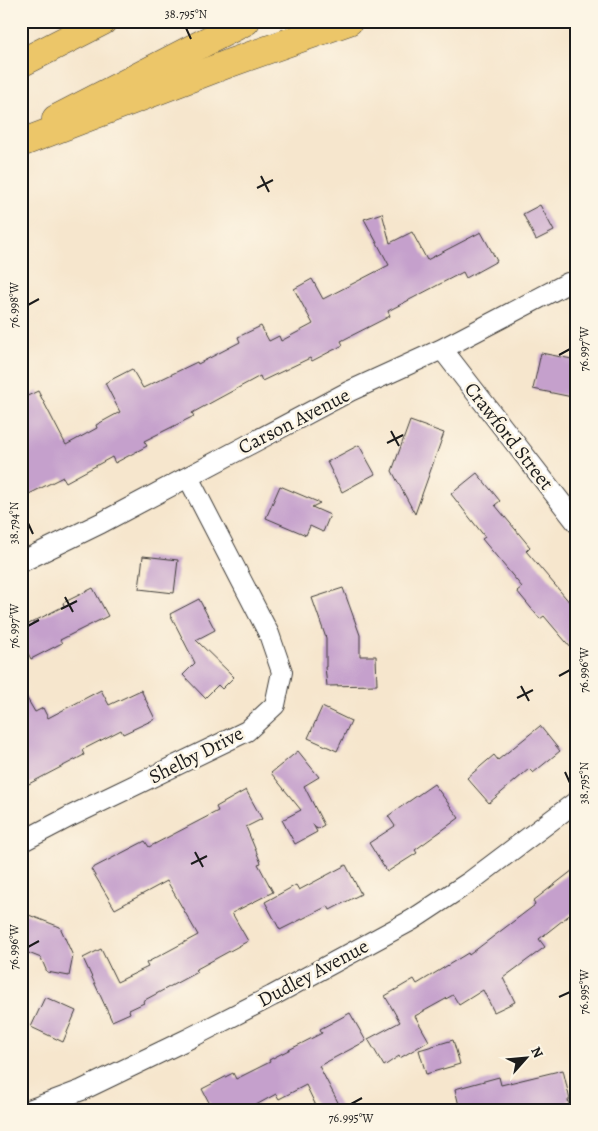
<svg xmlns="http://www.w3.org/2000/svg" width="598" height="1131" viewBox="0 0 598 1131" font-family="Alegreya,serif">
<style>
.building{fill:#c5a0cc}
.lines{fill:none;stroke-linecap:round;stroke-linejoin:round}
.minor-casing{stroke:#3d3a37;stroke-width:22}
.trunk-casing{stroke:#3d3a37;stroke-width:29}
.motorway-casing{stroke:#3d3a37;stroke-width:29}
.minor{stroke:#fff;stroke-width:20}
.trunk{stroke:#ecc669;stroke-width:28}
.motorway{stroke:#ecc669;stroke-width:28}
.ticks{fill:none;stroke:#1c1c1c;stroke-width:2}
.labels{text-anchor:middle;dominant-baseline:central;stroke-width:5;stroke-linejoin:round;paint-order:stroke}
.street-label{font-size:20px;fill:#1c1c1c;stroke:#fcf5e5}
.neatline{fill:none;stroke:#1c1c1c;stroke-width:2}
.ticks-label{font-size:12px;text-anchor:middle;fill:#1c1c1c}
</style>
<rect width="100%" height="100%" fill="#fcf5e5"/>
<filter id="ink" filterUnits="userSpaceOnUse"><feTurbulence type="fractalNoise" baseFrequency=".02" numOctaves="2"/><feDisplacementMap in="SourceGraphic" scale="10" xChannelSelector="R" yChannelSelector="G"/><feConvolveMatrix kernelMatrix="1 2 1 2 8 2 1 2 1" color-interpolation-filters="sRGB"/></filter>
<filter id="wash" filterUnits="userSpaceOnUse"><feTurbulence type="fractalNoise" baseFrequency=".0096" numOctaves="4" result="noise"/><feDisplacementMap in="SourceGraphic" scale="20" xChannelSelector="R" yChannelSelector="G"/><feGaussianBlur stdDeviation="1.12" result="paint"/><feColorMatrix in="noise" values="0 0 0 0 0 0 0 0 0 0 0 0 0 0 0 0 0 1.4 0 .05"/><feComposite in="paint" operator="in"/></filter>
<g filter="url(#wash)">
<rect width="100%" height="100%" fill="#f6e6cd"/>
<g id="blocks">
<path class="building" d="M540,205l14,26 -18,9 -13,-26z
M382,213l8,30 22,-11 15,28 54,-28 16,29 -31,17 -3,-6 -75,39 2,5 -49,25 2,4 -31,16 -2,-3 -48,23 -2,-5 -68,37 2,3 -50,25 3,5 -32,17 -3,-6 -46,25 -3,-5 -42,21v-99l17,-8 28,54 31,-17 -1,-3 24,-13 -15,-29 27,-14 11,19 54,-26 1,2 42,-22 -2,-5 23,-11 8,15 10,-5 2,5 32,-17 -19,-35 18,-10 11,20 66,-34 -25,-46z
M541,353l36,7v38l-44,-9z
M410,421l34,12 -29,81 -23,-43z
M359,445l16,29 -33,18 -15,-30z
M477,473l23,28 -5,4 35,42 -4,4 51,60v44l-33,-39 -4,3 -23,-28 5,-4 -40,-48 3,-2 -34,-43z
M280,486l40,17 -8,4 18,8 -7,17 -13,-6 -4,9 -40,-17z
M143,556l35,4 -4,33 -35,-4z
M93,588l15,28 -48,24 2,3 -31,16 -10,-19v-12l43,-22 -1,-3z
M343,588l17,47v21h16l1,29 -50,1 -2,-19h1v-29l-14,-40z
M199,599l16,31 -19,10 38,37 -12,12 -4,-4 -13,13 -22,-23 12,-12 -25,-49z
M21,688l14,24 8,-4 5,10 53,-28 8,15 32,-15 14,29 -32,15 -2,-4 -39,20 2,5 -63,33z
M322,707l29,14 -14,30 -29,-13z
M540,726l20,25 -27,22 -4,-4 -40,34 -22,-25 27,-23 4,5z
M298,751l21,26 -15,9 20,39 -7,4 -4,-5 4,8 -22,12 -13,-24 19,-10 -30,-37z
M434,784l25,34 -44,32 2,3 -30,19 -18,-29 26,-17 -7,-10z
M246,790l16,29 -16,8 15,36 -3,1 15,28 -41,21 16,28 -53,29 2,2 -54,29 1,2 -15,7 1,3 -18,8 -29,-63 18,-9 16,33 31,-15 -2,-4 52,-28 -31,-54 -52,28 -24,-40 54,-28 4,6 69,-36 -2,-4z
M346,865l15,29 -31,16 -2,-4 -48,24 -15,-28 31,-17 3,5z
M577,867v42l-38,30 6,8 -42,31 12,24 -21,10 -11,-22 -24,15 -6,-10 -38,21 14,25 -29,17 -1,-2 -15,10 -16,-27 32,-17 -15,-26 29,-17 3,5 51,-31 1,2 66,-50 -2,-4z
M21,912l39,15 13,29 -4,20 -22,-4 -6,-14 -20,-8z
M45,997l31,14 -13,31 -32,-15z
M350,1013l16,28 -47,25 23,44h-24l-12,-25 -27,14 -3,-5 -29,16h-34l-11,-21 31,-16 3,6 34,-17 -1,-2 53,-27 -2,-4z
M453,1040l7,24 -34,10 -7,-24z
M563,1070l7,30h-2l2,10h-110l-5,-21 44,-12 2,8z"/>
</g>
</g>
<g filter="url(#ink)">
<use href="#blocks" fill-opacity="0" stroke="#3d3a37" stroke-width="1"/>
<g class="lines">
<defs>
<path id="minor" d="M442,349l135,174
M21,562l80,-39 249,-132 92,-42 126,-66
M21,842l48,-25 178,-86 28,-26 7,-33 -13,-38 -81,-157
M29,1110l53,-20 108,-52 82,-42 140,-76 59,-39 106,-80"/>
<path id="trunk" d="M21,63l82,-42
M56,119l190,-98"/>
<path id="motorway" d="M21,143l209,-80 119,-42"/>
</defs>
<use href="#minor" class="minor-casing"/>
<use href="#trunk" class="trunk-casing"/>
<use href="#motorway" class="motorway-casing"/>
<use href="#minor" class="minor"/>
<use href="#trunk" class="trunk"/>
<use href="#motorway" class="motorway"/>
</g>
</g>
<path class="ticks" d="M186,28l5,11M261,176l8,16M257,188l16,-8M28,305l11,-6M559,355l11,-6M391,431l8,15M387,443l16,-8M28,523l5,11M65,597l8,15M61,609l16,-8M28,626l11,-6M559,676l11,-6M521,686l8,15M517,698l16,-8M565,772l5,11M195,852l8,15M191,864l16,-8M28,947l11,-6M559,997l11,-5M351,1104l11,-6"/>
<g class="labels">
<g class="street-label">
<text transform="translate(294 421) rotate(-27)">Carson Avenue</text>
<text transform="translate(509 436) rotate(52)">Crawford Street</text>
<text transform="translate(196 755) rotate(-27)">Shelby Drive</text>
<text transform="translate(313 973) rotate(-28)">Dudley Avenue</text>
</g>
</g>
<rect width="598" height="1131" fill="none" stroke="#fcf5e5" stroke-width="55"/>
<g transform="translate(526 1058) rotate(63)" stroke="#fcf5e5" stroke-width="4" paint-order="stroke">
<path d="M0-4L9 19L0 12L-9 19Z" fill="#1c1c1c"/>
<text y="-8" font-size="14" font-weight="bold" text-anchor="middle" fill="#1c1c1c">N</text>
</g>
<rect x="28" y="28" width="542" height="1076" class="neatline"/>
<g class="ticks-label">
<text x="186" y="18">38.795°N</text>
<text transform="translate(14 305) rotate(-90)" y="4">76.998°W</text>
<text transform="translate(584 349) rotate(-90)" y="4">76.997°W</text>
<text transform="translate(14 523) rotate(-90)" y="4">38.794°N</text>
<text transform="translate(14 626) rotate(-90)" y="4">76.997°W</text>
<text transform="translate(584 670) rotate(-90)" y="4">76.996°W</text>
<text transform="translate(584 783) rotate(-90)" y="4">38.795°N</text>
<text transform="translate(14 947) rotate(-90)" y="4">76.996°W</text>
<text transform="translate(584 992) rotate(-90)" y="4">76.995°W</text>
<text x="351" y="1122">76.995°W</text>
</g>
</svg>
